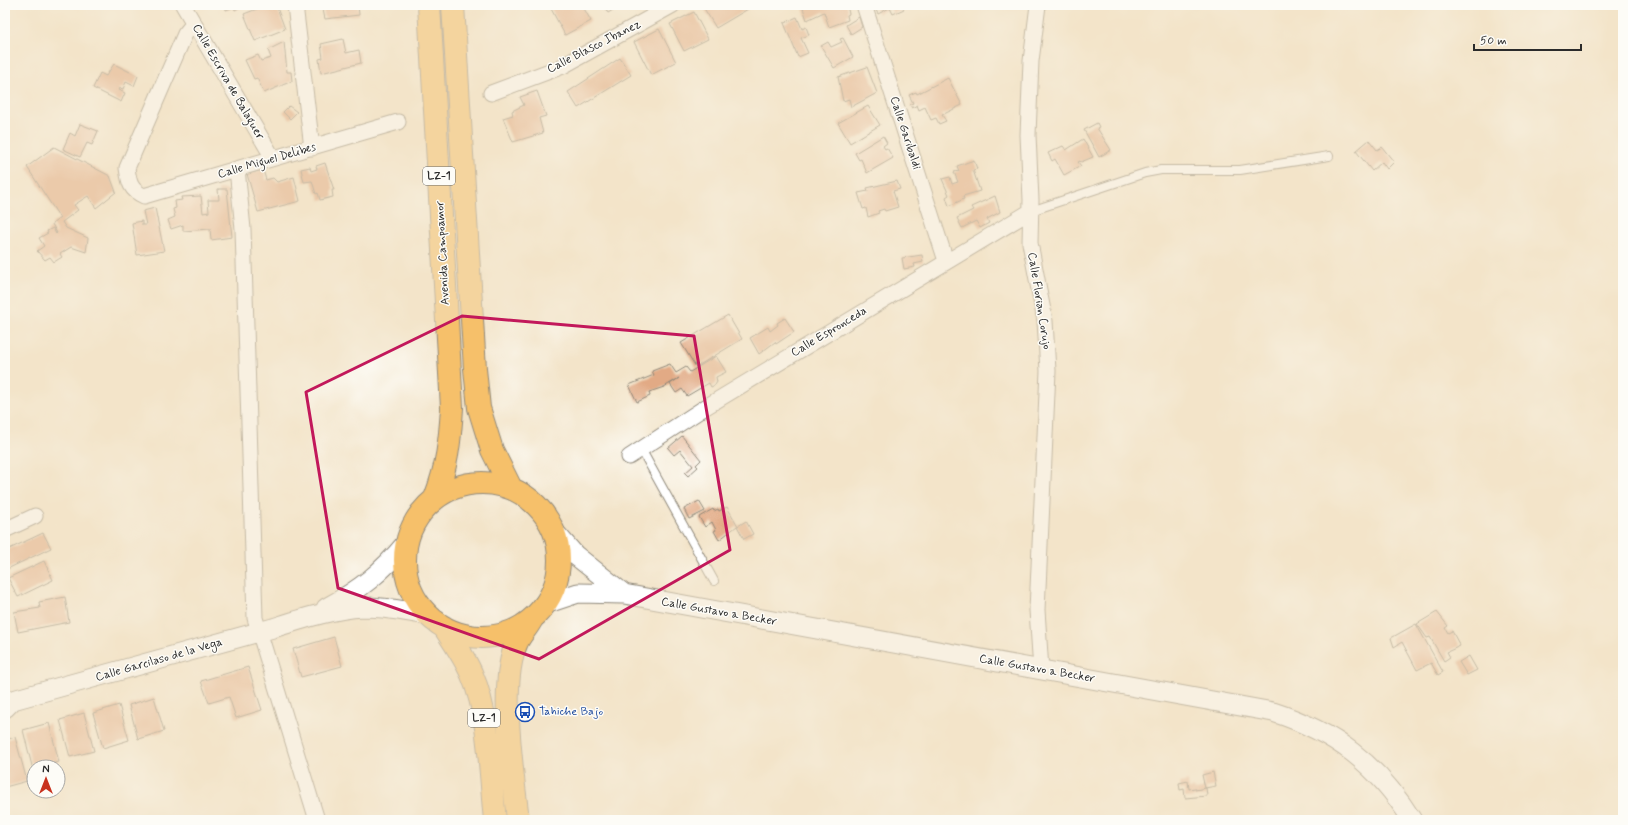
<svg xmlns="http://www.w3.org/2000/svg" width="1628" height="825" viewBox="0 0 1628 825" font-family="Mynerve,sans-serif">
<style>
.building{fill:#e2aa85}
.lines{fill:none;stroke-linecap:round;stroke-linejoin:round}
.service-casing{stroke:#8f887a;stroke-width:10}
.minor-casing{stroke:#8f887a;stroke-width:17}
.tertiary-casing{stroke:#8f887a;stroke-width:21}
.trunk-casing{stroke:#8f887a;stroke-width:24}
.service{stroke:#fff;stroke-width:8}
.minor{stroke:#fff;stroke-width:15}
.tertiary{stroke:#fff;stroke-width:19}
.trunk{stroke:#f6c06b;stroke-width:22}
.marked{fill:none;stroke:#c2185b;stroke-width:3;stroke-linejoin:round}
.labels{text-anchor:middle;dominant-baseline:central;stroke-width:3;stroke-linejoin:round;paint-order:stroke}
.shield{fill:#fdfcf7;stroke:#6a6a68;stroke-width:1}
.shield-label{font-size:11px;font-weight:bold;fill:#2b2b2b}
.street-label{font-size:12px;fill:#2b2b2b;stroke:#fdfcf7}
.transit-label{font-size:12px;fill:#164399;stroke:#fdfcf7;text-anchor:start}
</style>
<rect width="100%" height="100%" fill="#fdfcf7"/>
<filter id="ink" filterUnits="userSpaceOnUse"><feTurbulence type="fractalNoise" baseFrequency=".025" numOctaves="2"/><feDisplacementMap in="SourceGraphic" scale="8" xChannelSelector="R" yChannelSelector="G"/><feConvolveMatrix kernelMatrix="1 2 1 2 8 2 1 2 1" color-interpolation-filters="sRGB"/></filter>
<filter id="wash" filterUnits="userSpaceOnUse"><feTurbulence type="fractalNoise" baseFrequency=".012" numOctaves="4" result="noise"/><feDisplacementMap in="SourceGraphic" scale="16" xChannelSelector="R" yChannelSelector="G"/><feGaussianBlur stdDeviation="0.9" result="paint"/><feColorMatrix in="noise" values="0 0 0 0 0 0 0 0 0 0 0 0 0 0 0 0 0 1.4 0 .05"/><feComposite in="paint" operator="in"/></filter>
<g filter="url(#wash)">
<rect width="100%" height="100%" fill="#f3e4c9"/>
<g id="blocks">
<path class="building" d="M225,5h19l-9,5 -1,-3 -8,3z
M267,5h9l9,24 -30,12 -11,-27z
M322,5h36l1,10 -34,4z
M549,5h33l9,16 -26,14z
M603,5h18l-13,8z
M702,5h44l2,4 -32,19z
M810,5h37l2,9 -2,1 1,5 -19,7 -5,-15 -17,8 -4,-12z
M880,5h15l-17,9 -3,-6z
M896,5h6l2,4 -11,5 -3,-6z
M694,12l14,27 -24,12 -14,-27z
M797,17l5,12 4,-2 3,8 -8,3 7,15 -10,4 -14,-34z
M859,17l3,10 -11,7 -5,-9z
M659,29l17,33 -25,13 -17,-33z
M843,38l10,19 -19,11 -13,-22 7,-4 3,5 11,-5 -2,-3z
M343,39l3,14 13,-3 2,13 -40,10 -2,-14 4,-1 -2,-14z
M284,42l3,30h4l1,9 -28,12 -7,-15 -3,1 -9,-19 13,-5 3,6 10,-3 -3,-8z
M620,58l11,17 -53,33 -10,-16z
M114,64l24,12 -4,10 -8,-4 -3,7 -3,-1 -1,2 6,3 -4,9 -28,-14 7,-15 6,3z
M867,67l10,26 -26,14 -2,-8 -6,2 -5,-24z
M948,78l14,27 -20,10 4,6 -7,3 -3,-6 -5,2 -6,-13 -6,3 -2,-5 -5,3 -2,-3 3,-2 -4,-8 7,-3 1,2z
M537,91l9,25 -7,2 4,15 -30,9 -10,-24 10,-3 -1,-4 12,-6 -4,-8z
M289,106l8,6 -7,7 -7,-7z
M868,106l12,19 -30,18 -12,-20z
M1097,123l2,4 -2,1 14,22 -12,7 -15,-27z
M80,124l18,7 -6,14 -5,-2 -7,14 -17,-8 7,-16 5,3z
M883,136l4,7 -4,3 2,3 2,-1 6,10 -26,15 -6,-14 -2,1 -4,-7z
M1083,139l10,18 -12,5 -1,-1 -2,1 3,4 -17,9 -9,-16 -3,2 -4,-8 15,-7 3,4z
M1369,140l8,10 5,-3 12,15 -7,7 -5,-7 -10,9 -16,-20z
M54,147l56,29 6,16 -20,16 -8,-12 -14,9 4,5 -16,12 4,6 22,10 -2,14 -15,-5 -11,7 2,3 -8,5 -4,-5 -5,3 -8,-9 7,-5 -5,-8 9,-5 -1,-2 6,-3 3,6 1,-1 -5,-9 8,-6 -33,-51z
M974,160l3,9 -4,1 7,21 -17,5 1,3 -15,7 -3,-9 3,-2 -7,-16 8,-2 2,7 6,-2 -4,-10 5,-1 -2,-5z
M325,163l9,27h-2l1,7 -13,3 -2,-7 -2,1 -4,-13 -8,1 -3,-13 9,-2 1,4 6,-2 -1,-3z
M263,170l3,10 7,-2 4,4 17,-5 6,24 -42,11 -11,-38z
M897,181l3,8 -7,2 5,16 -13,4 -1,-2 -6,2 1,2 -11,4 -2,-9 -3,1 -5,-16 10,-2 -1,-3z
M218,189h9l5,48 -21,3 -1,-11 -27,2v-6l-12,4 -3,-9 7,-3 -2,-8 3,-1 -1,-7 7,-1 -1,-3 20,-1 2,17 6,-1 -1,-12h11z
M995,196l5,16 -13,7 2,4 -9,5 -4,-7 -14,7 -5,-10 16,-8 -2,-3z
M155,208l9,43 -27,4 -5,-32 10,-2v4h4l-3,-14z
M922,255l1,7 -9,2 1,3 -11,2 -2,-11z
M728,315l14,24 -46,28 -15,-24z
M785,318l9,14 -18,12 -1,-2 -16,12 -9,-16 18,-11 2,4 8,-6 -1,-2z
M716,356l10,16 -10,5 1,5 -2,3 -4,2 -2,-4 -22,13 -5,-7 -6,4 -6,-9 9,-6 -15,9 -15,5 1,4 -13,6 -8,-17 25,-10 -2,-4 18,-7 6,9 10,-6 4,5z
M682,436l19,24 -5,5 2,2 -10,9 -3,-3 8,-7 -13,-16 -6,5 -6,-7z
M699,501l6,10 -16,8 -5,-10z
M727,507l11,19 8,-5 7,13 -9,5 -7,-13 -18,14 -5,-9 2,-1 -4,-8 -7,5 -6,-10 14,-8 1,2 4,-2 1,2z
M43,533l8,15 -46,22v-19z
M44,561l9,19 -35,17 -10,-19z
M65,597l4,25 -51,10 -4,-20 26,-4 -1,-6z
M1437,612l11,14 -3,2 3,5 4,-2 8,15 -13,6 3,5 -6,4 -14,-24 -3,1 -10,-14z
M1416,624l27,48 -5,3 -7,-12 -14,7 -15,-28 -8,5 -3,-9z
M334,637l8,29 -41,11 -8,-28z
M1469,656l8,14 -10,5 -8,-13z
M248,667l14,43 -26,8 -7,-21 -20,6 -8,-22z
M154,697l10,34 -26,8 -9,-34z
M119,705l10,35 -26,8 -10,-35z
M84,713l10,38 -24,6 -10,-37z
M49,723l10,39 -25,5 -1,3 -10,-40z
M15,737l12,44 -22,6v-47z
M1213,772l3,14 -11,2 -3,-13z
M1188,781l1,8 6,-1v2l11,-2 1,8 -22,2 -1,-9 -4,1 -1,-7z"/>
</g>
</g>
<g filter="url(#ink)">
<use href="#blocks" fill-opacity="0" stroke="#8f887a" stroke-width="1"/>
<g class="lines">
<defs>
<path id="service" d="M1031,211l114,-38 16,-3h79l89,-14
M641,449l73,132"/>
<path id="minor" d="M183,5l90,153
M295,5l17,143
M864,5l82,256
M1038,5l-7,56 -3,74 3,65 -1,43 15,78 3,50 -11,239 4,60
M194,23l-9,11 -58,134c2,14 3,22 17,28l254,-74
M491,93l72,-27 110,-61
M237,169l6,60 12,389 62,202
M629,457l75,-49 327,-197
M5,530l30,-14"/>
<path id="tertiary" d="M553,530l22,25 49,39
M545,604l33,-11 46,1 649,118c62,20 104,52 139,108
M326,608c35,-19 55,-35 80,-65
M5,708l8,-8 260,-72c29,-9 59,-19 90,-21 22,0 43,4 64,8"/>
<path id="trunk" d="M429,5l23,403c-2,33 -5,59 -17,90
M453,5l22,364 4,39 13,42 19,38
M405 560a77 77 0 1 1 154 0a77 77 0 1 1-154 0Z
M444,627c10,16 21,31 28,48 18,41 18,100 23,145
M518,820c-5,-46 -20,-136 -1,-178 4,-8 11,-15 15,-23"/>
</defs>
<use href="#service" class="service-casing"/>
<use href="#minor" class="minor-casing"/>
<use href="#tertiary" class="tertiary-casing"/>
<use href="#trunk" class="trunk-casing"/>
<use href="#service" class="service"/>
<use href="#minor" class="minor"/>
<use href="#tertiary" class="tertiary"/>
<use href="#trunk" class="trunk"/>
</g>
</g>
<path d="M0 0H1628V825H0ZM462,316l232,20 36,214 -191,109 -201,-71 -32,-196z" fill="#f3e4c9" fill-opacity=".55" fill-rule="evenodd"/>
<path class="marked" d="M462,316l232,20 36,214 -191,109 -201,-71 -32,-196z"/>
<defs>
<symbol id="bus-ring" viewBox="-11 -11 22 22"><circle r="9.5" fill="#fdfcf7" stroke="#1a4fb4" stroke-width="1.5"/><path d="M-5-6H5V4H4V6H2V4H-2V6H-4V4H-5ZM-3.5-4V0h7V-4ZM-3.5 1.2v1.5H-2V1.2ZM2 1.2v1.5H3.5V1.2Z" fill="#1a4fb4"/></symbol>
</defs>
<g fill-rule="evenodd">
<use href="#bus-ring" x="514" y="701" width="22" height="22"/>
</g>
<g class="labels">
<g class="shield">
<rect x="423" y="167" width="32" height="18" rx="3"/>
<rect x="468" y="709" width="32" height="18" rx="3"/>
</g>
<g class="shield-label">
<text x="439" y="176">LZ-1</text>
<text x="484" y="718">LZ-1</text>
</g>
<g class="street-label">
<text transform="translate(594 47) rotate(-27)">Calle Blasco Ibanez</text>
<text transform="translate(228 82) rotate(60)">Calle Escriva de Balaguer</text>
<text transform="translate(905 133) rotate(72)">Calle Garibaldi</text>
<text transform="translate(267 161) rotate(-16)">Calle Miguel Delibes</text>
<text transform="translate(443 253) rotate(-93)">Avenida Campoamor</text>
<text transform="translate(1039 301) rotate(81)">Calle Florian Corujo</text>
<text transform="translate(829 332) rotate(-31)">Calle Espronceda</text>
<text transform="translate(719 612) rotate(10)">Calle Gustavo a Becker</text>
<text transform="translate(159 660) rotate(-16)">Calle Garcilaso de la Vega</text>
<text transform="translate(1037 669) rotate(10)">Calle Gustavo a Becker</text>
</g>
<g class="transit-label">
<text x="539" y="712">Tahiche Bajo</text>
</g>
</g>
<rect width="1628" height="825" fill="none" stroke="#fdfcf7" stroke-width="20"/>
<g transform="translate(46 779)"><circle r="19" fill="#fdfcf7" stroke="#a9a8a5"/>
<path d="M0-3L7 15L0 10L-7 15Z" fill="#c8321e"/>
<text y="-6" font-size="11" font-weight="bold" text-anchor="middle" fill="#2b2b2b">N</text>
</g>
<path d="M1474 44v6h107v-6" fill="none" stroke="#2b2b2b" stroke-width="2"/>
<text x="1480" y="44" font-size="12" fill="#2b2b2b" stroke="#fdfcf7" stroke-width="3" paint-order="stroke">50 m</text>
</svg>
